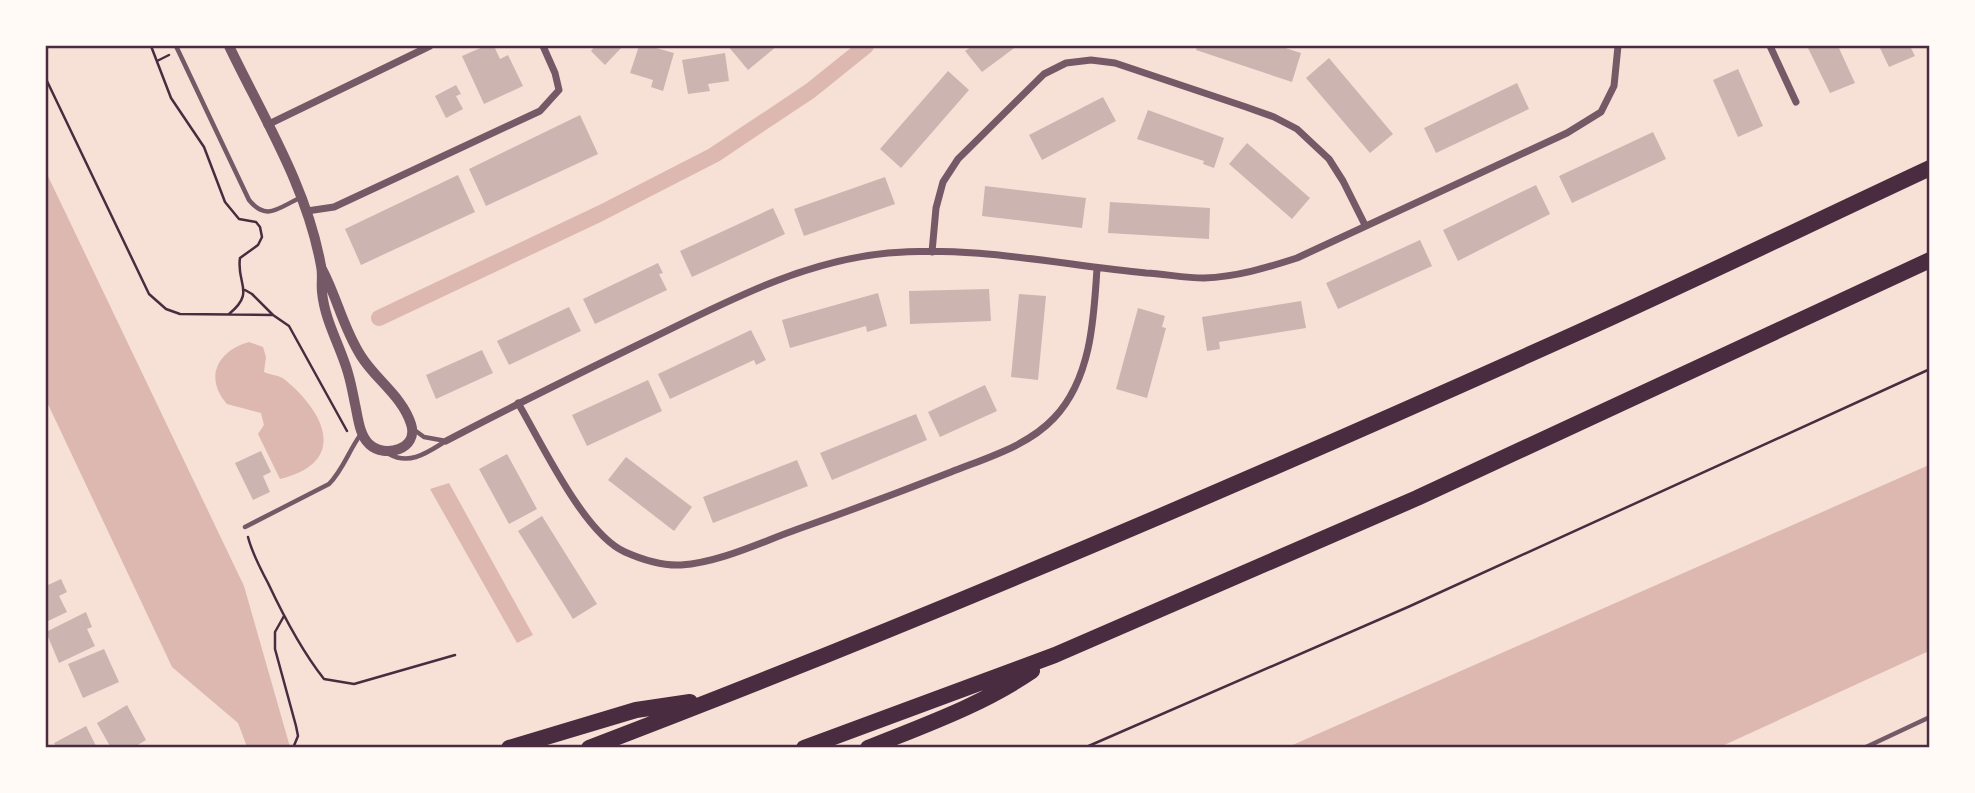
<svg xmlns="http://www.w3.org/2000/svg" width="1975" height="793" viewBox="0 0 1975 793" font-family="Mulish,sans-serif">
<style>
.water{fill:#dcb8b0}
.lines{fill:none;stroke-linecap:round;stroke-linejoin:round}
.canal{stroke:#dcb8b0;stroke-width:16}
.building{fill:#ccb4b1}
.path{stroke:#4a2c40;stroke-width:2.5}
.service{stroke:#755966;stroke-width:4.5}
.minor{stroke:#755966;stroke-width:7}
.tertiary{stroke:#755966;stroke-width:10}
.motorway{stroke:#4a2c40;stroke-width:16}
.neatline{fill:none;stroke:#4a2c40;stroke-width:2.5}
</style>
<rect width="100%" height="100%" fill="#f7e1d7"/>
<path class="water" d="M46,172l198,414 46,161h-43l-9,-24 -66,-56 -126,-267z
M249,342l14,5 3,10 -2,15c6,3 15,3 20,7 41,33 65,83 -4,100l-22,-45 6,-9 -3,-12 -34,-9c-23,-26 -10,-53 22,-62z
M1929,465v186l-209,96h-432z
M449,483l84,152 -16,8 -87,-154z"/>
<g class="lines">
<path class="canal" d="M379,318l222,-105 113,-58 96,-64 56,-45"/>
</g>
<path class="building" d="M485,46h9l6,13 8,-4 15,31 -39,18 -22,-48z
M595,46h28l-18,19 -14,-14z
M639,46h10l25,7 -11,38 -12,-4 2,-7 -23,-7z
M728,46h49l-29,24z
M972,46h45l-35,26 -17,-21z
M1197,46h82l22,7 -9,29 -96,-32z
M1807,46h31l17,37 -25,10z
M1879,46h31l5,10 -26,11z
M725,53l4,28 -21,3 2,7 -22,3 -6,-34z
M1329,58l64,76 -23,19 -64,-75z
M1738,69l25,57 -25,11 -25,-57z
M948,71l21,19 -68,78 -21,-19z
M1517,83l12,26 -93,44 -12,-25z
M456,85l5,9 -5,2 7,13 -17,9 -11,-22z
M1103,97l13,24 -74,39 -13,-25z
M1148,110l76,28 -10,30 -11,-4 1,-3 -67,-22z
M580,115l18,39 -112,52 -17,-37z
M1653,132l13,27 -94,44 -13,-27z
M1247,143l63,55 -18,21 -63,-55z
M458,175l17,37 -114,53 -16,-36z
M885,177l10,27 -91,32 -10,-27z
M1536,185l14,29 -92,47 -15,-31z
M985,186l101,12 -4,30 -100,-12z
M1110,202l100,6 -1,31 -101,-6z
M773,208l12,26 -93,43 -12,-26z
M1420,240l12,26 -94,43 -12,-26z
M658,263l5,10 -4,1 8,16 -72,34 -12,-25z
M989,289l2,32 -81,3 -1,-33z
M878,293l9,33 -20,6 -1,-6 -76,22 -8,-28z
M1019,294l27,2 -8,84 -27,-3z
M1301,301l5,27 -87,14 1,7 -13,2 -5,-34z
M569,307l12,24 -72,34 -12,-24z
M1138,308l27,8 -3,11 4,1 -19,70 -31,-9z
M751,330l15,30 -10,5 -2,-5 -84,39 -12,-25z
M482,350l11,23 -57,26 -10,-24z
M648,380l14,31 -75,35 -15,-31z
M985,385l12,26 -57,26 -12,-25z
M916,414l11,26 -95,40 -12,-27z
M261,451l10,21 -8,4 7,16 -17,8 -18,-37z
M507,454l30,55 -28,15 -30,-55z
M626,457l66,50 -18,24 -66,-51z
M797,460l11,26 -95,37 -10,-26z
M542,516l55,88 -24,15 -55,-88z
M61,579l6,13 -8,4 8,16 -21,10v-36z
M86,612l6,15 -5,2 8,17 -36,17 -13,-31z
M104,649l15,33 -36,16 -15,-34z
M127,705l19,35 -13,8h-22l-14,-25z
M86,726l11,22h-40l-3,-5z"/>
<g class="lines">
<path class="path" d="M151,46l20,52 33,49 21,55 14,17 17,3 4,5 2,10 -4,8 -18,13c-4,26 16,34 -11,56
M157,61l12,-6
M46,79l103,215 17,15 14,5 93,1 16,11 58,105
M245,290l7,4 21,21
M248,537c4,16 12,31 20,46 16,34 33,67 56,96l30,5 101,-29
M284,616l-9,16v17l21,77 2,10 -5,12
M1084,748l324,-141 522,-238"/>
<path class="service" d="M176,46l73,154c18,22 30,7 51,-2
M389,454c21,12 39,-2 57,-13l-22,-4 -11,-8
M245,527l84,-43c14,-14 20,-34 32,-50
M1864,748l66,-31"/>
<path class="minor" d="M1770,46l26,56
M267,125l163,-79
M307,211l27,-4 206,-96 19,-21 -4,-17 -12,-27
M932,252l4,-44 7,-26 15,-23 86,-85 22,-11 25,-3 24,3 131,44 28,10 23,12 32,30 14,22 22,44
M518,403c23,39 66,131 107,149 18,8 37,14 56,13 40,-3 80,-23 117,-36 51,-18 102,-37 153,-57 35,-14 77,-26 103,-54 37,-39 40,-99 43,-150
M446,441c68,-36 136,-69 204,-102 76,-37 152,-78 238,-86 86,-8 173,12 258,20 19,1 39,5 58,5 32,-1 62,-10 93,-20l270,-125 34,-21 13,-26 4,-40"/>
<path class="tertiary" d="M229,46c34,71 78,141 92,220 2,8 0,17 1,26 3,30 18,53 26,81 3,10 5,21 7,31 3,13 4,30 14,40 16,15 50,5 42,-20 -9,-28 -35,-44 -50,-68 -18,-28 -24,-59 -39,-87"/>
<path class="motorway" d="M509,748l127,-38 54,-8
M589,748c334,-127 662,-268 988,-415 118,-53 235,-110 353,-165
M804,748l251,-93 362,-157 513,-238
M868,748c57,-23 114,-43 164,-77"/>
</g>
<rect width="1975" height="793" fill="none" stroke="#fffaf5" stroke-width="94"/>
<rect x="47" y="47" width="1881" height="699" class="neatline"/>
</svg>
